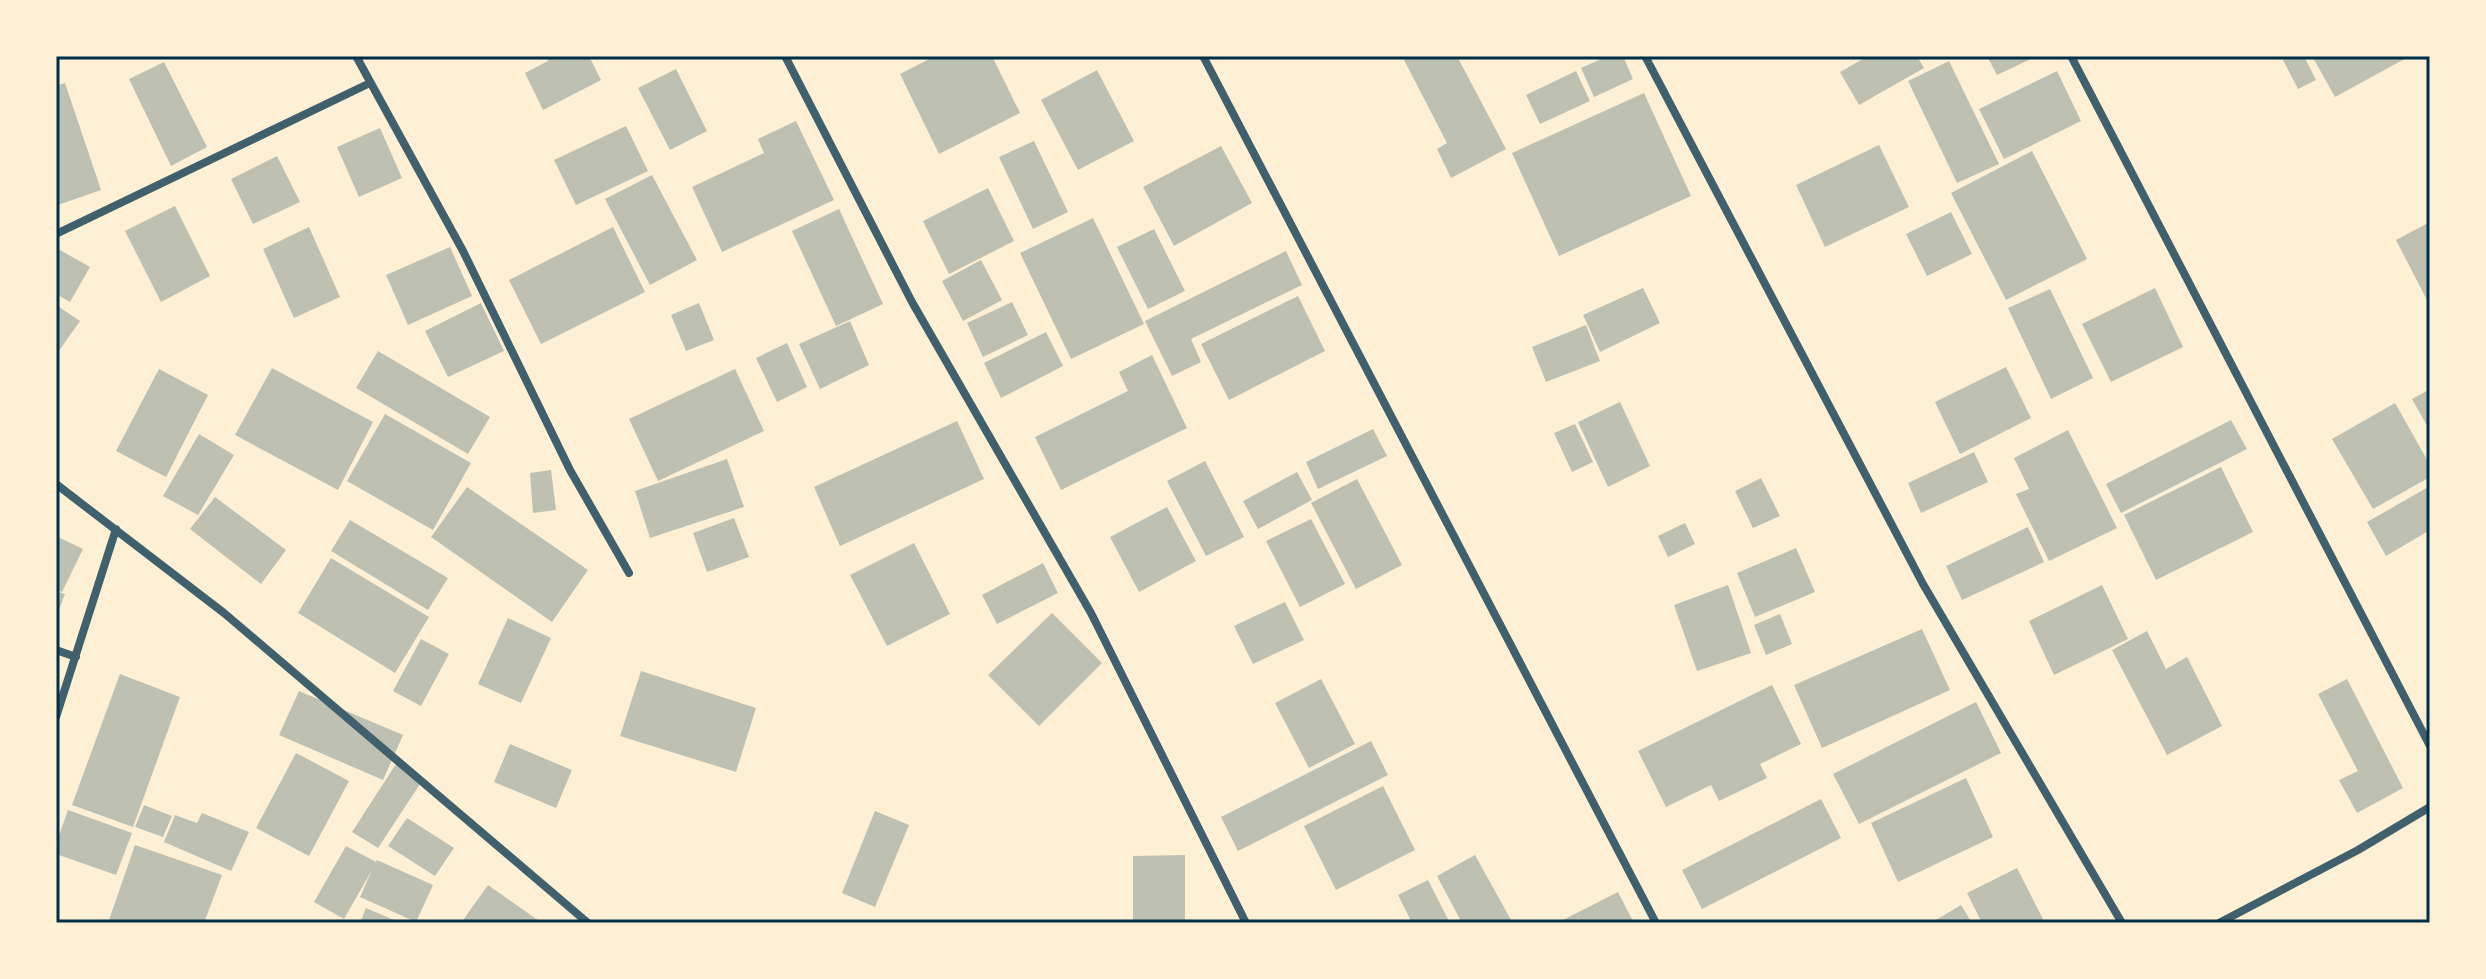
<svg xmlns="http://www.w3.org/2000/svg" width="2486" height="979" viewBox="0 0 2486 979" font-family="'Exo 2',sans-serif">
<style>
.building{fill:#bec0b2}
.lines{fill:none;stroke-linecap:round;stroke-linejoin:round}
.minor{stroke:#3f606c;stroke-width:8}
.neatline{fill:none;stroke:#003049;stroke-width:3}
</style>
<rect width="100%" height="100%" fill="#fdf0d5"/>
<path class="building" d="M546,56h43l12,24 -58,30 -18,-37 23,-12z
M935,56h57l28,57 -81,41 -39,-80z
M1407,56h50l49,93 -55,29 -14,-29 10,-6 -44,-85z
M1608,56h15l10,23 -39,18 -13,-29z
M1868,56h49l7,12 -65,37 -19,-33z
M1987,56h50l-40,19z
M2281,56h23l12,24 -18,9z
M2312,56h98l-75,41z
M1949,61l50,103 -42,19 -49,-102z
M164,62l43,85 -36,19 -42,-87z
M676,69l31,62 -37,19 -32,-62z
M1097,70l37,71 -56,29 -37,-70z
M1576,71l14,30 -50,23 -14,-29z
M2057,71l24,50 -77,38 -25,-50z
M65,83l36,107 -43,15 -2,-7v-112z
M1644,93l47,103 -132,60 -47,-103z
M796,121l38,79 -112,52 -30,-65 72,-34 -6,-14z
M626,126l22,45 -72,34 -22,-45z
M380,128l22,50 -43,19 -22,-50z
M1034,141l34,71 -35,17 -34,-72z
M1879,145l30,62 -84,40 -29,-62z
M1221,146l31,57 -78,43 -31,-59z
M2032,151l55,108 -81,41 -55,-107z
M277,156l23,46 -47,22 -22,-45z
M652,175l45,85 -47,25 -45,-86z
M988,188l26,53 -65,33 -26,-53z
M175,206l35,70 -49,26 -36,-71z
M839,209l44,95 -47,22 -44,-95z
M1951,212l21,42 -45,22 -21,-42z
M1093,218l51,106 -73,35 -51,-106z
M2430,222v84l-34,-66z
M309,227l31,70 -46,21 -31,-69z
M613,227l32,65 -104,52 -32,-64z
M1154,229l31,62 -37,18 -31,-62z
M450,247l22,49 -64,29 -22,-50z
M60,250l30,17 -20,35 -14,-8v-38z
M1286,251l16,34 -111,54 10,23 -29,14 -27,-55z
M981,260l21,40 -39,21 -21,-40z
M1643,288l17,35 -60,29 -17,-37z
M2155,288l28,59 -72,35 -29,-58z
M2050,289l43,89 -42,21 -43,-91z
M1298,296l27,55 -96,49 -28,-56z
M1012,302l16,33 -45,22 -16,-34z
M481,303l23,48 -56,26 -23,-46z
M699,303l15,37 -28,11 -15,-36z
M56,305l24,16 -24,34z
M850,321l19,44 -49,24 -21,-45z
M1586,325l14,36 -54,21 -14,-35z
M1046,332l17,34 -62,32 -17,-35z
M787,343l20,44 -30,15 -21,-44z
M378,351l112,66 -22,37 -112,-66z
M1152,355l35,73 -126,62 -26,-53 93,-46 -9,-19z
M2006,367l25,51 -71,36 -25,-52z
M272,368l101,54 -35,68 -103,-55z
M159,369l49,26 -42,82 -50,-26z
M735,369l29,62 -106,50 -29,-62z
M2430,389v42l-18,-32z
M1620,402l30,64 -42,21 -30,-65z
M2395,403l35,62v12l-57,32 -41,-70z
M385,414l86,49 -38,67 -86,-49z
M2231,420l16,29 -126,64 -15,-29z
M957,421l27,58 -144,67 -26,-59z
M1575,424l18,38 -21,10 -18,-39z
M1373,429l14,27 -69,33 -12,-27z
M2068,430l49,98 -68,33 -33,-67 13,-5 -15,-31z
M199,434l35,21 -36,60 -35,-19z
M1974,452l14,30 -67,31 -13,-30z
M727,459l17,48 -94,31 -15,-47z
M1205,461l39,76 -38,19 -39,-75z
M2221,467l32,65 -97,48 -32,-65z
M551,470l5,40 -23,3 -3,-40z
M1297,472l15,28 -54,29 -15,-28z
M1761,478l19,38 -27,12 -18,-37z
M1357,479l45,86 -46,24 -45,-86z
M2430,486v44l-44,26 -19,-34z
M467,487l121,83 -36,52 -121,-85z
M215,497l71,53 -25,34 -71,-55z
M1167,507l29,54 -57,31 -29,-55z
M734,518l15,39 -42,15 -14,-39z
M1311,519l34,65 -45,23 -34,-66z
M350,520l98,58 -20,32 -97,-59z
M1685,523l10,21 -27,13 -10,-21z
M2028,527l16,35 -82,38 -16,-34z
M56,536l27,13 -21,43 -6,-3z
M914,543l36,71 -63,32 -37,-71z
M1796,548l19,44 -60,25 -18,-44z
M331,558l98,59 -34,56 -97,-60z
M1043,563l15,30 -61,31 -15,-29z
M1728,585l23,68 -54,18 -23,-66z
M2102,585l26,54 -74,36 -25,-54z
M56,591l9,3 -9,23z
M1285,602l19,38 -51,24 -19,-38z
M1052,613l50,50 -63,63 -51,-51z
M1780,614l12,30 -26,11 -12,-30z
M508,618l43,20 -30,65 -43,-19z
M1922,629l28,61 -128,58 -28,-63z
M2147,631l19,38 21,-12 35,69 -55,29 -55,-105z
M421,639l28,15 -28,52 -28,-15z
M641,671l115,37 -20,64 -116,-36z
M120,674l60,23 -47,130 -61,-22z
M1321,679l34,65 -46,24 -34,-65z
M2347,679l56,109 -46,25 -18,-33 19,-9 -40,-77z
M1772,685l29,59 -41,20 7,14 -48,23 -8,-16 -45,22 -28,-56z
M299,691l104,44 -20,45 -104,-45z
M1976,702l25,51 -142,71 -26,-50z
M1371,741l17,34 -150,76 -17,-34z
M510,744l62,26 -16,38 -62,-26z
M296,753l53,28 -40,75 -53,-28z
M396,764l26,17 -44,67 -26,-16z
M1966,778l27,59 -95,45 -27,-59z
M1383,786l32,64 -79,40 -32,-64z
M1821,799l20,39 -139,71 -20,-39z
M144,805l28,11 -9,21 -28,-10z
M68,810l64,23 -16,42 -60,-21v-10z
M875,811l34,14 -34,82 -33,-14z
M202,813l47,19 -18,39 -67,-29 11,-27 22,8z
M407,818l47,30 -19,28 -47,-30z
M135,845l87,30 -18,48h-96z
M346,846l30,16 1,-2 56,25 -17,37 -56,-25 12,-27 -28,49 -30,-17z
M1185,855v68h-52v-67z
M1475,855l36,65 -6,3h-43l-25,-47z
M2017,868l28,55h-63l-15,-30z
M1428,880l22,43h-38l-14,-28z
M488,885l54,38h-81z
M1618,892l16,31h-77z
M1961,905l11,18h-41z
M366,908l35,15h-41z"/>
<g class="lines">
<path class="minor" d="M356,56l107,195 107,219 59,103
M785,56l127,246 179,311 155,310
M1203,56l453,867
M1645,56l278,528 199,339
M2071,56l359,690
M56,234l314,-151
M56,484l168,129 364,310
M56,650l20,7
M56,717l60,-188
M2219,923l139,-73 72,-43"/>
</g>
<rect width="2486" height="979" fill="none" stroke="#fdf0d5" stroke-width="116"/>
<rect x="58" y="58" width="2370" height="863" class="neatline"/>
</svg>
